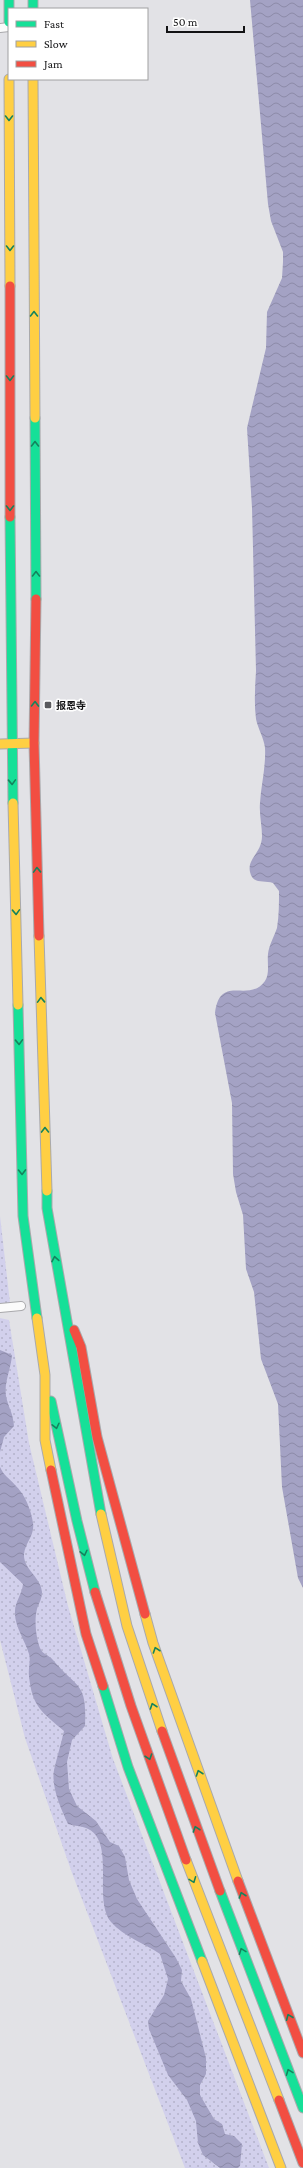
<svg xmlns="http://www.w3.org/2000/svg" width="303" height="2168" viewBox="0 0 303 2168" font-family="'Crimson Pro','Noto Sans SC',serif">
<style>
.park{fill:url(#park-dots)}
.water{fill:url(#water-waves)}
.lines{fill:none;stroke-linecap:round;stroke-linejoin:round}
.street-casing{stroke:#a9a9ac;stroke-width:10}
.fast-casing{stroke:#a9a9ac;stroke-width:11}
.slow-casing{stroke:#a9a9ac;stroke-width:11}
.jam-casing{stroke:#a9a9ac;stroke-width:11}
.street{stroke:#fbfbfb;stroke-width:8}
.fast{stroke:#16e098;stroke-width:9}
.slow{stroke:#ffcf43;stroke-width:9}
.jam{stroke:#f24e42;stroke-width:9}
.oneway{stroke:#14835d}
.poi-dot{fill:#5b5b5e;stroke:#fff;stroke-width:1.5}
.labels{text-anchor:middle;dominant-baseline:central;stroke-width:3;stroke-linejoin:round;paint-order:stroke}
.poi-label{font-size:10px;font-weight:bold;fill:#121214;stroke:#fff;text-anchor:start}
</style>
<defs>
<pattern id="park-dots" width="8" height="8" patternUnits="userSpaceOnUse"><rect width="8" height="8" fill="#d2d0ec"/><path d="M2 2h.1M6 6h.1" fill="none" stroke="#b3b2ca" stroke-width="1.8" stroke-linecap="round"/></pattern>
<pattern id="water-waves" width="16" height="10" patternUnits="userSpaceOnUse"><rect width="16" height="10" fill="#a4a2c4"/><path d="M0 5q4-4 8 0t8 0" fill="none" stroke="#8c8aa8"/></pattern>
</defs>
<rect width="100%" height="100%" fill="#e2e2e6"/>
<path class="park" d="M0,1216l10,87 -10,1z
M0,1318l9,2 20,123 39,163 45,153 156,409h-84l-113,-295 -47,-135 -25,-98z"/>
<path class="water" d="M250,0h53v1588l-5,-10 -16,-91 -4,-83 -17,-45 -7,-67 -8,-23 -3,-54 -7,-23 -3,-18 -1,-71 -17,-90c5,-40 34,-9 50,-32 5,-8 2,-18 3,-27 1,-9 6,-17 9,-26 2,-12 2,-25 2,-37l-6,-8c-9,-3 -20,2 -23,-11 -3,-14 12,-19 12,-36 0,-11 -3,-22 -2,-33 1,-18 6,-36 5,-55 -1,-10 -7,-19 -9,-29 -2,-16 -1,-32 0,-48l-4,-163 -5,-80 19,-80 1,-36 15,-34 1,-16v-10l-12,-31 -3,-17z
M0,1350l12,5c-1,14 -8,27 -6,41 2,11 7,16 8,30l-10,11 -4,15z
M0,1467c4,9 9,11 15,18 10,9 16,25 18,38 2,12 -8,20 -9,31 -1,15 17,23 18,38 0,7 -3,11 -5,17 -3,11 -1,29 3,39 3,7 9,7 13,12 25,30 34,21 32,66l-13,14 -5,22 2,27 8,17 19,15 14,21 9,4 6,11 4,23 8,19 39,59 6,12 -1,11 10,18 15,59v16l-6,11v10l14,24 8,5 3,10 9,2 8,8 -2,22 -2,2h-18l-17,-13 -5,-12 -2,-22 -9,-21 -19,-25 -19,-46 -1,-8 16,-26 4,-16 -8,-25c-16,-11 -36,-17 -49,-32 -19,-22 6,-82 -25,-94 -5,-2 -12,-2 -18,-4 -7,-15 -17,-37 -14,-54 3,-13 7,-26 10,-39 -22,-19 -32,-24 -35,-55 -1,-7 2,-15 0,-22 -4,-14 -15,-28 -14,-43 0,-9 7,-17 8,-27l-23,-22z"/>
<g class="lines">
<defs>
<path id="street" d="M0,28l9,-1
M0,1308l21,-2"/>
<path id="fast" d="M9,0v22
M33,0v9
M35,418l1,181
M10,517l3,286
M18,1005l5,211 14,102
M47,1191v17l54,306
M51,1401l26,120 18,71
M103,1686l25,81 74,194
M220,1891l83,217"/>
<path id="slow" d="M9,79l1,207
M33,79l2,339
M0,744l34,-1
M13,803l5,202
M39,936l8,255
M37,1318l8,57v65l6,30
M101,1514l26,112 35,105
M145,1614l8,29 85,238
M186,1860l93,240
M202,1961l79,207"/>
<path id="jam" d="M10,286v231
M36,599l-2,144 5,193
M74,1330l7,17 16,90 48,177
M51,1470l35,164 17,52
M95,1592l36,114 55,154
M162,1731l58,160
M238,1881l65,172
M279,2100l24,63"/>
</defs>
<use href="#street" class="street-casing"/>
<use href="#fast" class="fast-casing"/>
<use href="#slow" class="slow-casing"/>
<use href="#jam" class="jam-casing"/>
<use href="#street" class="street"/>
<use href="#fast" class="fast"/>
<use href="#slow" class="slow"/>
<use href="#jam" class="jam"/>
</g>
<defs><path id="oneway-chevron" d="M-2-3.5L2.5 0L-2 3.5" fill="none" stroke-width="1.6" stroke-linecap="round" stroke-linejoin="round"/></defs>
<g class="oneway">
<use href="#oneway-chevron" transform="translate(9 118) rotate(90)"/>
<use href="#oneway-chevron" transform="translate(10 248) rotate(90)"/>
<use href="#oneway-chevron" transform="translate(34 314) rotate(-90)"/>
<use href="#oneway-chevron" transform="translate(10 378) rotate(90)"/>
<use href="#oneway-chevron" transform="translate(35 444) rotate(-90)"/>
<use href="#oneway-chevron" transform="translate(10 508) rotate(90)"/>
<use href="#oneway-chevron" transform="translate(36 574) rotate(-90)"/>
<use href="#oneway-chevron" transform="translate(35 704) rotate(-89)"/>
<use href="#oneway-chevron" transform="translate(12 782) rotate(88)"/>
<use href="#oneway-chevron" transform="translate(37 870) rotate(-92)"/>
<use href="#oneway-chevron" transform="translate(16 912) rotate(88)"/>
<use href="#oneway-chevron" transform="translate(41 1000) rotate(-92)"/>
<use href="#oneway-chevron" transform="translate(19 1042) rotate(88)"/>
<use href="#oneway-chevron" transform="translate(45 1130) rotate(-91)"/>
<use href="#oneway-chevron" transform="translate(22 1172) rotate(89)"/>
<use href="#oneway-chevron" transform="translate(55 1259) rotate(-100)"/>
<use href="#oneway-chevron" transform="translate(56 1426) rotate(77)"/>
<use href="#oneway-chevron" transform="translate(84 1553) rotate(77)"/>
<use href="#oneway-chevron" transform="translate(156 1650) rotate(-109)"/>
<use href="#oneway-chevron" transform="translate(153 1706) rotate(-109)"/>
<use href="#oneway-chevron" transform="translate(149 1757) rotate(71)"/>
<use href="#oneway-chevron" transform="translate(199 1773) rotate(-109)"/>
<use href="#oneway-chevron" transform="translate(196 1829) rotate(-109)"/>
<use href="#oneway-chevron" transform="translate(193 1880) rotate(69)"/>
<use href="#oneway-chevron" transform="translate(242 1895) rotate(-109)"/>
<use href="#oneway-chevron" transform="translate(242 1951) rotate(-111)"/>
<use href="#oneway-chevron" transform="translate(289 2017) rotate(-112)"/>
<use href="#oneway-chevron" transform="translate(289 2072) rotate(-111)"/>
</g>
<rect class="poi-dot" x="44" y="701" width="8" height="8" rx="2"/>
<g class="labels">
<g class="poi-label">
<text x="56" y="705">报恩寺</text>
</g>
</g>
<rect x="8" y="8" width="140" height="72" fill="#ffffff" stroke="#a0a0a1"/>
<rect x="16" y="21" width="20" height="6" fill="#16e098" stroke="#a0a0a1"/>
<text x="44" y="28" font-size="12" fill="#121214">Fast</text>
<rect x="16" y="41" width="20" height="6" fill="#ffcf43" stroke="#a0a0a1"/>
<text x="44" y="48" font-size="12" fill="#121214">Slow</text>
<rect x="16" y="61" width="20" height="6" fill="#f24e42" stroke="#a0a0a1"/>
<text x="44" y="68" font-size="12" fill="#121214">Jam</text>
<path d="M167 26v6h77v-6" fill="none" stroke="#121214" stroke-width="2"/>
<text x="173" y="26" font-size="12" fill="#121214" stroke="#ffffff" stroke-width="3" paint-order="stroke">50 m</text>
</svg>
